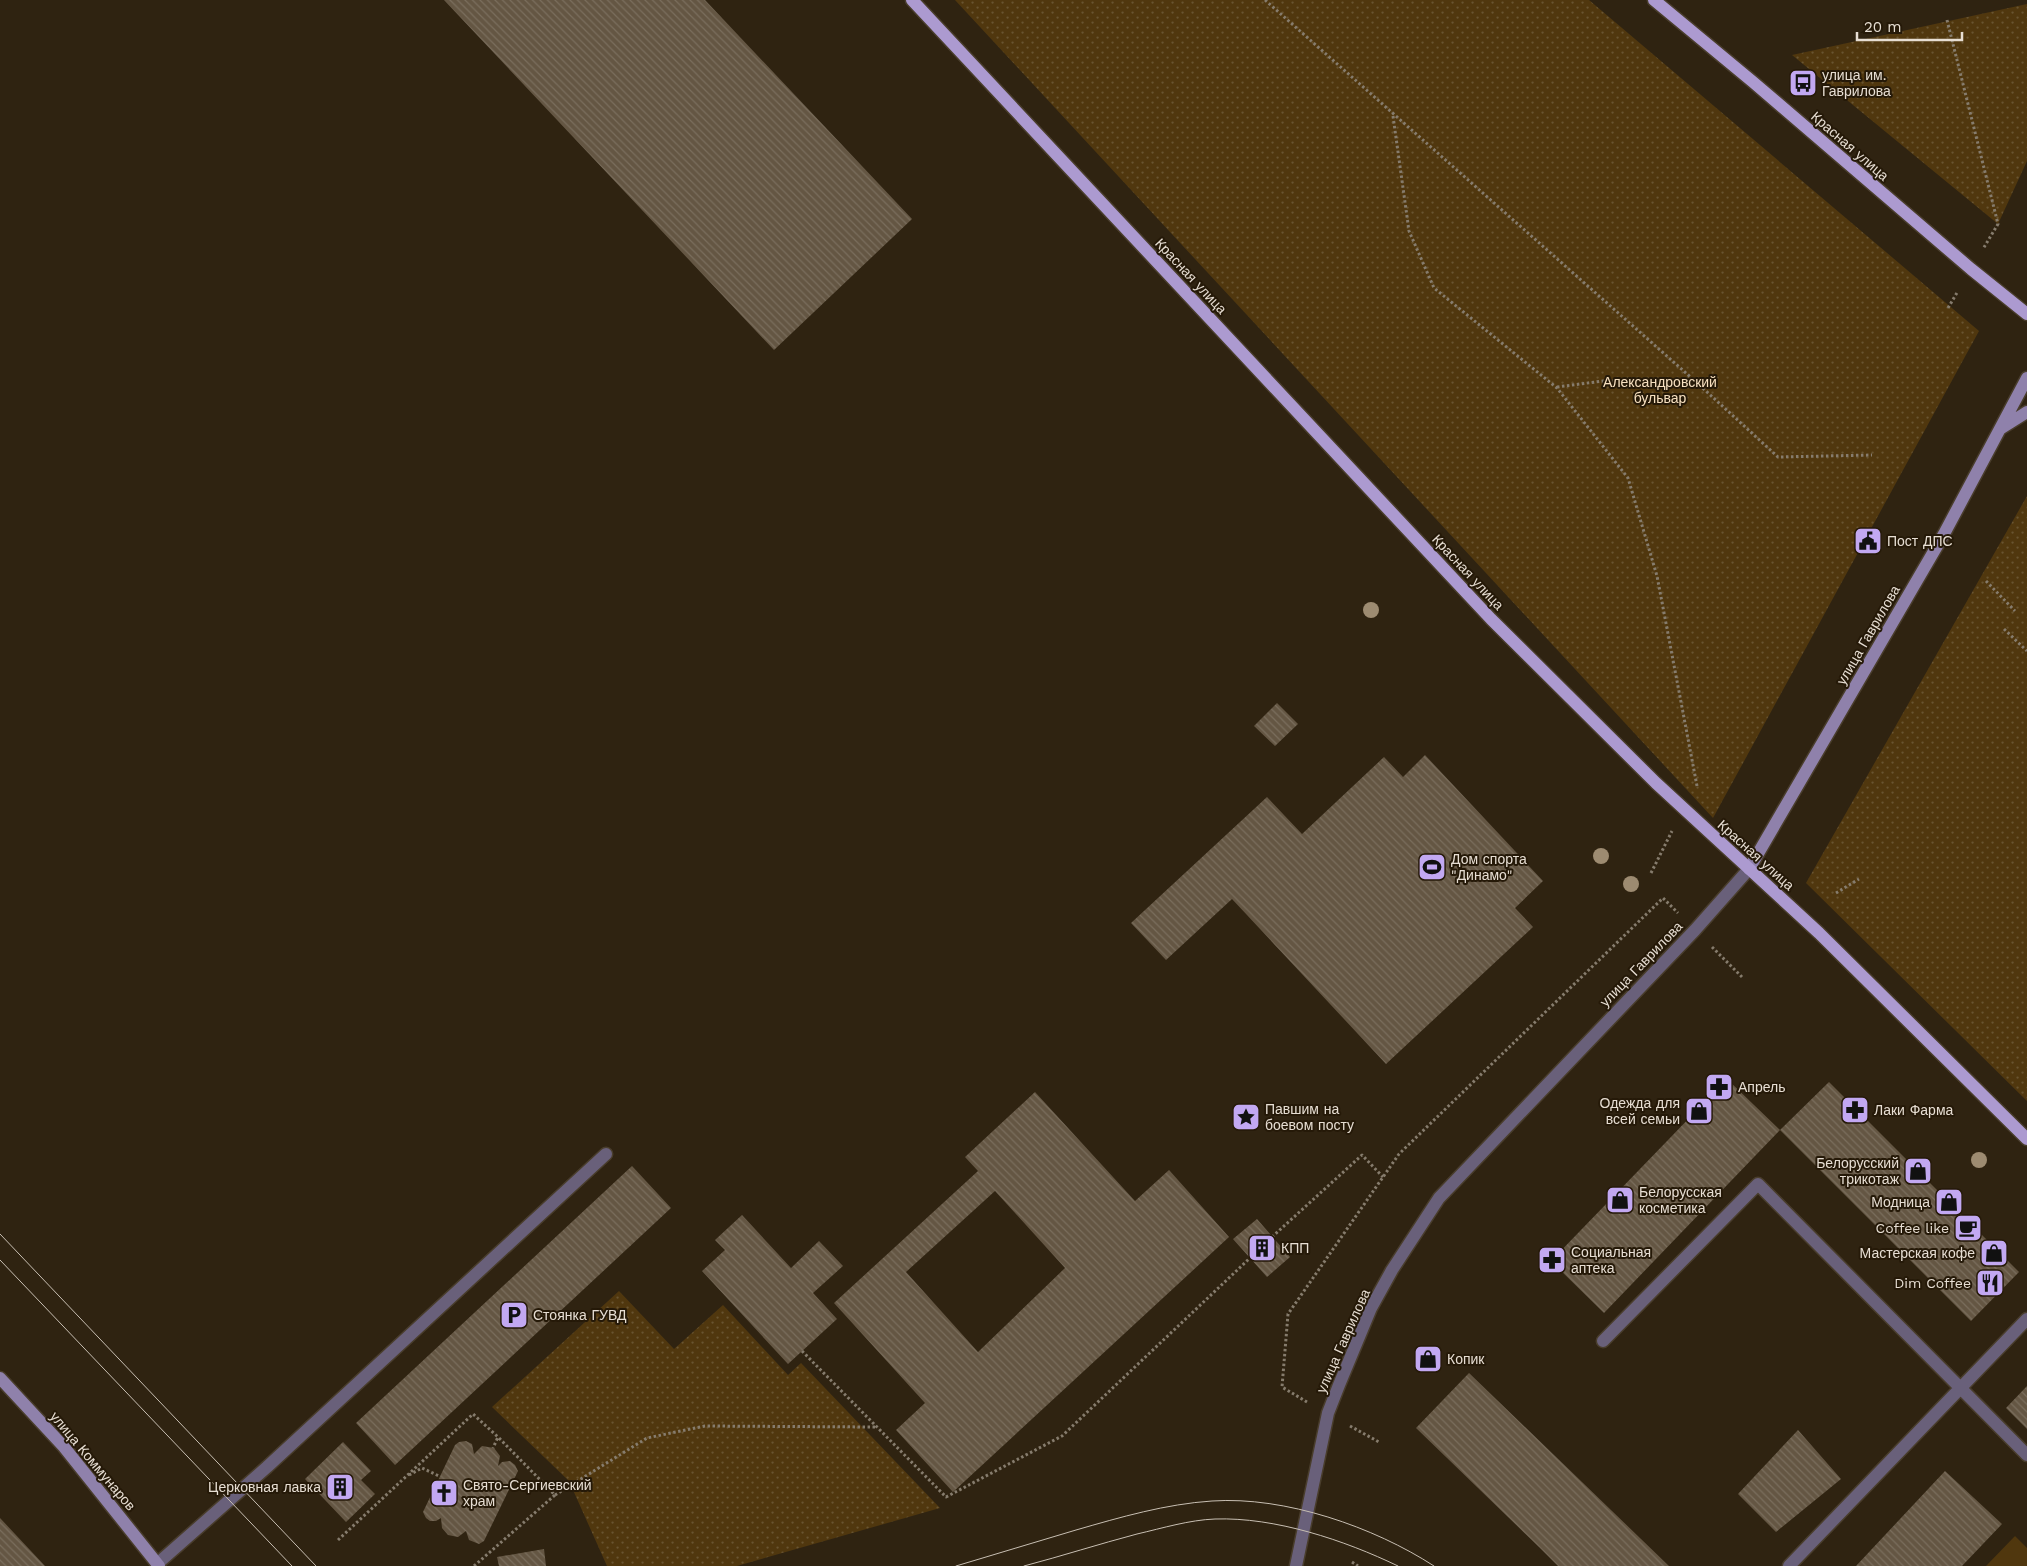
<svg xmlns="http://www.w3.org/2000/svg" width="2027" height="1566" viewBox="0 0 2027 1566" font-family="'Work Sans',sans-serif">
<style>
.green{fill:#50370e}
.park{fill:url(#park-dots)}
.building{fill:url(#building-back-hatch);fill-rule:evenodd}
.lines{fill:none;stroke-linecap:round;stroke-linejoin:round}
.service-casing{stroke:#493d2c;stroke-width:15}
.tertiary-casing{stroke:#493d2c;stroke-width:15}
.secondary-casing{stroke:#493d2c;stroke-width:15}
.primary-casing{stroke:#493d2c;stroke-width:15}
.path{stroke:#867c6d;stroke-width:3;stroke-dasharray:2.5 2.5;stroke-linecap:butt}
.service{stroke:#69607a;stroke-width:12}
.tertiary{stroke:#69607a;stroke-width:12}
.secondary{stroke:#8f81ab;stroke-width:12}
.primary{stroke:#ac9ad0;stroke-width:12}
.tram{stroke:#c8bfb3;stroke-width:1}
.tree{fill:#9d8b71}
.labels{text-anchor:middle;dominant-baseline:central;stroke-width:4;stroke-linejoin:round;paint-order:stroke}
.poi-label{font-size:14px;fill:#e7ded3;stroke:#251908;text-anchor:start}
.street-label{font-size:14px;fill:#e7ded3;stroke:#251908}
.park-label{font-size:14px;fill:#f7e0c0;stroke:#251908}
</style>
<defs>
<pattern id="park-dots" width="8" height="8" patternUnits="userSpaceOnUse" patternTransform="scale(1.25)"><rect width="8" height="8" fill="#50370e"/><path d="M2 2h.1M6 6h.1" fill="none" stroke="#695430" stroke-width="1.8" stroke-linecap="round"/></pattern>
<pattern id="building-back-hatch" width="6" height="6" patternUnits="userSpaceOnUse" patternTransform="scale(1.25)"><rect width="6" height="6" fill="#645643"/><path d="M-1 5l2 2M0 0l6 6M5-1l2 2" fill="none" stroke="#7a6e5d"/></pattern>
</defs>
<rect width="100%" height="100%" fill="#2f2311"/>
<path class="green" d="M2015,1536l12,12v18h-41z"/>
<path class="park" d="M955,0h634l390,331 -266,487z
M2027,4v157l-29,63 -206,-169z
M2027,496v605l-221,-218z
M619,1291l55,58 49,-44 65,70 13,-12 139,145 -203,58h-130l-38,-85 -77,-74z"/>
<path class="building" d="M444,0h261l207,219 -138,131z
M1277,703l21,21 -23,22 -21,-20z
M1425,755l118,126 -28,27 18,19 -147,137 -154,-165 -66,61 -35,-37 136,-126 35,37 82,-77 19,20z
M1727,1079l53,51 -176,183 -53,-52z
M1829,1082l190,190 -48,49 -191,-191z
M1035,1092l100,109 34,-31 60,67 -276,255 -57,-62 29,-27 -91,-100 144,-132 -13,-14zM995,1191l70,77 -87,84 -72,-80z
M632,1166l39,42 -276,257 -39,-42z
M742,1215l49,53 28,-27 24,25 -30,27 24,26 -49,45 -86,-93 23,-21 -10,-10z
M1257,1219l33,38 -23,20 -34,-38z
M1469,1373l200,193h-111l-19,-19 -123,-119z
M2027,1386v43l-21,-21z
M1798,1430l43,49 -65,53 -38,-38z
M466,1441l6,3 2,10 8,-8 12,2 6,8 -2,10 4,-4 8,-1 5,4 3,6 -34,70 -5,3 -10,-4 -3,-9 -8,6 -10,-2 -6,-7 -1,-10 -5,3h-6l-4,-3 -3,-6 32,-67 4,-3z
M343,1442l28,29 -10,9 14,14 -29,28 -41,-43z
M1945,1471l57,53 -40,42h-106z
M0,1518l45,48h-45z
M544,1549l2,17h-47l-2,-9z"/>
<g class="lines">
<defs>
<path id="service" d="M1603,1341l155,-157 269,271
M157,1564l110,-97 339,-313
M1789,1566l238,-247"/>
<path id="tertiary" d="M1296,1566l32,-153 11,-28 32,-77 21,-38 47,-72 256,-268 54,-61"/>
<path id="secondary" d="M2000,429l27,-17
M1749,869l195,-335 83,-156
M0,1378l64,69 95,119"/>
<path id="primary" d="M912,0l579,619 165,164 163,150 208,206
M1654,0l99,82 218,187 56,45"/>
</defs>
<use href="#service" class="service-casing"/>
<use href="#tertiary" class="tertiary-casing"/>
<use href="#secondary" class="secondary-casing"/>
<use href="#primary" class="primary-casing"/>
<path class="path" d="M1265,0l430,381 83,76 94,-2
M1947,20l51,204 -15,25
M1393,116l16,115 25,57 123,100 71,90 29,98 40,210
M1948,308l10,-17
M1557,387l46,-6h92
M1986,581l29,30
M2004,629l23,22
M1651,873l21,-42
M1836,893l23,-14
M1712,947l30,30
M1272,1237l90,-82 21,22
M802,1351l144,146 116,-61 188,-178
M1307,1402l-25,-15 6,-73 111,-160 264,-256 15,15
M1350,1426l29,16
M409,1475l13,-7 17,8
M555,1495l92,-57 58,-12 171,1
M338,1540l135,-126 25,23 -5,11
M1352,1562l6,4
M474,1566l81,-71 -57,-58"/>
<use href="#service" class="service"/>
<use href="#tertiary" class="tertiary"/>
<use href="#secondary" class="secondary"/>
<use href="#primary" class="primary"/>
<path class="tram" d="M0,1234l316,332
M0,1260l292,306
M956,1566c40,-12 80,-24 120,-36 45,-13 90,-26 136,-29 73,-5 162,26 222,65
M1024,1566c38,-10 75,-22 113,-32 26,-6 52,-14 78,-15 60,-2 129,21 183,47"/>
</g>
<g class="tree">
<circle cx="1371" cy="610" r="8"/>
<circle cx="1601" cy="856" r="8"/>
<circle cx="1631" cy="884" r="8"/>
<circle cx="1979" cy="1160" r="8"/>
</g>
<defs>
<symbol id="bus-square" viewBox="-11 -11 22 22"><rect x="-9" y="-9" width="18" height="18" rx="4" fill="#c2a8f2" stroke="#251908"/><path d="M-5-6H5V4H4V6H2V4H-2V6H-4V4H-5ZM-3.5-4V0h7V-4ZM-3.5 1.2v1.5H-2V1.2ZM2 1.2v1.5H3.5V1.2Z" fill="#111"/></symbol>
<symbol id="civic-square" viewBox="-11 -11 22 22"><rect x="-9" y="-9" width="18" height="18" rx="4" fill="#c2a8f2" stroke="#251908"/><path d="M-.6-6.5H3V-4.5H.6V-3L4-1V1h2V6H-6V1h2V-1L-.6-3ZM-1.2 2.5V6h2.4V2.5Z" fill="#111"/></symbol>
<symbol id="stadium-square" viewBox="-11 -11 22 22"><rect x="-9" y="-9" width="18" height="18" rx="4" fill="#c2a8f2" stroke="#251908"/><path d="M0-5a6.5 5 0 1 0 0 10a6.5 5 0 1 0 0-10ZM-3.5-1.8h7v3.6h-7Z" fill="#111"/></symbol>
<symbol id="pharmacy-square" viewBox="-11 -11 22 22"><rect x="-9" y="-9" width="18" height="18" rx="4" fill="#c2a8f2" stroke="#251908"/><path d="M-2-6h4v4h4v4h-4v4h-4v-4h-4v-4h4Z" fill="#111"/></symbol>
<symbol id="shop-square" viewBox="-11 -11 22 22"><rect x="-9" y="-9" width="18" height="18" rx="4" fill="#c2a8f2" stroke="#251908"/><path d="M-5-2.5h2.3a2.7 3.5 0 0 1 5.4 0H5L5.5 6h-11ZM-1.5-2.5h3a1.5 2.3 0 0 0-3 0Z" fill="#111"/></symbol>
<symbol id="sight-square" viewBox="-11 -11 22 22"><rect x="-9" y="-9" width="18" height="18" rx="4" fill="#c2a8f2" stroke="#251908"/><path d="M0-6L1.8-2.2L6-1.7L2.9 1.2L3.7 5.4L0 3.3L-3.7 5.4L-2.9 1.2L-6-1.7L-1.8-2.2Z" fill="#111"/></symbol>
<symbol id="cafe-square" viewBox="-11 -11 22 22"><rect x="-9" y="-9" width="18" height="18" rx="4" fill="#c2a8f2" stroke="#251908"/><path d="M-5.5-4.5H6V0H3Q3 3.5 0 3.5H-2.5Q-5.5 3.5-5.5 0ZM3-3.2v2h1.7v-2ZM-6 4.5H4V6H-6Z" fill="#111"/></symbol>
<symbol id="building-square" viewBox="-11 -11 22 22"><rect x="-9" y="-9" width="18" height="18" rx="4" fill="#c2a8f2" stroke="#251908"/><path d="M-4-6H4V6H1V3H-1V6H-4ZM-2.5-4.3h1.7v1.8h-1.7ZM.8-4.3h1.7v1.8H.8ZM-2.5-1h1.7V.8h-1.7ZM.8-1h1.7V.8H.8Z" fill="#111"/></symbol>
<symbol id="restaurant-square" viewBox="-11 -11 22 22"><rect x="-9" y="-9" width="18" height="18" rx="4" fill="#c2a8f2" stroke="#251908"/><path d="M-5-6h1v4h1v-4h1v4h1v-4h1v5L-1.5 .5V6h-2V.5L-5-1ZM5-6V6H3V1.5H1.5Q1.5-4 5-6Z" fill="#111"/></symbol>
<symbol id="parking-square" viewBox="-11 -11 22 22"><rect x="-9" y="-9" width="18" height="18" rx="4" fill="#c2a8f2" stroke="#251908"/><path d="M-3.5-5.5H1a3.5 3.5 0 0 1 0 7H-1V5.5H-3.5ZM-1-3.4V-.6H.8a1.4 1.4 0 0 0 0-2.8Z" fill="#111"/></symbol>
<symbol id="church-square" viewBox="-11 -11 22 22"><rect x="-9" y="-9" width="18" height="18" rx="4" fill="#c2a8f2" stroke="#251908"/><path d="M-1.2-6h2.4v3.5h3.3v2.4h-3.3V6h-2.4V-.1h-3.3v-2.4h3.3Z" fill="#111"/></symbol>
</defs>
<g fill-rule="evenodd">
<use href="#bus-square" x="1787" y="67" width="32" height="32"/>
<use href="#civic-square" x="1852" y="525" width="32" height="32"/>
<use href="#stadium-square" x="1416" y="851" width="32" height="32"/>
<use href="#pharmacy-square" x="1703" y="1071" width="32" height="32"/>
<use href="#pharmacy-square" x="1839" y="1094" width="32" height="32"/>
<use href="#shop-square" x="1683" y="1095" width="32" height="32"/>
<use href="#sight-square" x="1230" y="1101" width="32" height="32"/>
<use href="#shop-square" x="1902" y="1155" width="32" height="32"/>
<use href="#shop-square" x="1604" y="1184" width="32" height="32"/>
<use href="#shop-square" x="1933" y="1186" width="32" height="32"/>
<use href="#cafe-square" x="1952" y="1212" width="32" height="32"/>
<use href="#building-square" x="1246" y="1232" width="32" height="32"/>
<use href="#shop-square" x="1978" y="1237" width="32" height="32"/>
<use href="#pharmacy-square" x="1536" y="1244" width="32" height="32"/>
<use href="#restaurant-square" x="1974" y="1267" width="32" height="32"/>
<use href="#parking-square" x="498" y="1299" width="32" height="32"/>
<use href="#shop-square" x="1412" y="1343" width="32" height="32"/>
<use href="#building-square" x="324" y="1471" width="32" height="32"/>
<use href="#church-square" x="428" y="1477" width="32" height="32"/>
</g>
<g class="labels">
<g class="poi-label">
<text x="1822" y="75">улица им.<tspan x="1822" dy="16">Гаврилова</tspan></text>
<text x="1887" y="541">Пост ДПС</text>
<text x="1451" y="859">Дом спорта<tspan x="1451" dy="16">"Динамо"</tspan></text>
<text x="1738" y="1087">Апрель</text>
<text x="1680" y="1103" text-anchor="end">Одежда для<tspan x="1680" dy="16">всей семьи</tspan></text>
<text x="1265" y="1109">Павшим на<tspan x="1265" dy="16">боевом посту</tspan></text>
<text x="1874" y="1110">Лаки Фарма</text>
<text x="1899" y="1163" text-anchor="end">Белорусский<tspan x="1899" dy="16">трикотаж</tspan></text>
<text x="1639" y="1192">Белорусская<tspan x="1639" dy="16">косметика</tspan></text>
<text x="1930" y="1202" text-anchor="end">Модница</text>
<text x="1949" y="1228" text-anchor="end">Coffee like</text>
<text x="1281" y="1248">КПП</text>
<text x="1571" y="1252">Социальная<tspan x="1571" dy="16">аптека</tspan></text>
<text x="1975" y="1253" text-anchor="end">Мастерская кофе</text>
<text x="1971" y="1283" text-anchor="end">Dim Coffee</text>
<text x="533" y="1315">Стоянка ГУВД</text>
<text x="1447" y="1359">Копик</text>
<text x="463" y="1485">Свято-Сергиевский<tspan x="463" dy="16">храм</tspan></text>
<text x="321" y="1487" text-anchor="end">Церковная лавка</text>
</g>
<g class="street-label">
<text transform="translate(1850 146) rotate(41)">Красная улица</text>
<text transform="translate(1191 276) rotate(47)">Красная улица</text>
<text transform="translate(1468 572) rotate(47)">Красная улица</text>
<text transform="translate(1868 635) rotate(-60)">улица Гаврилова</text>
<text transform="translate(1756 855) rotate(42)">Красная улица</text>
<text transform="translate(1641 964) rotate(-46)">улица Гаврилова</text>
<text transform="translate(1343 1341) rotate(-66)">улица Гаврилова</text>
<text transform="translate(93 1461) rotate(50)">улица Коммунаров</text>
</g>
<g class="park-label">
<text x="1660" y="382">Александровский<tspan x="1660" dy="16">бульвар</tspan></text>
</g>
</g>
<path d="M1857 32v8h105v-8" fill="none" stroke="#e7ded3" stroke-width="2.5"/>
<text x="1864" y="32" font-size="15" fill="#e7ded3" stroke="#251908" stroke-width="4" paint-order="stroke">20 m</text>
</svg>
